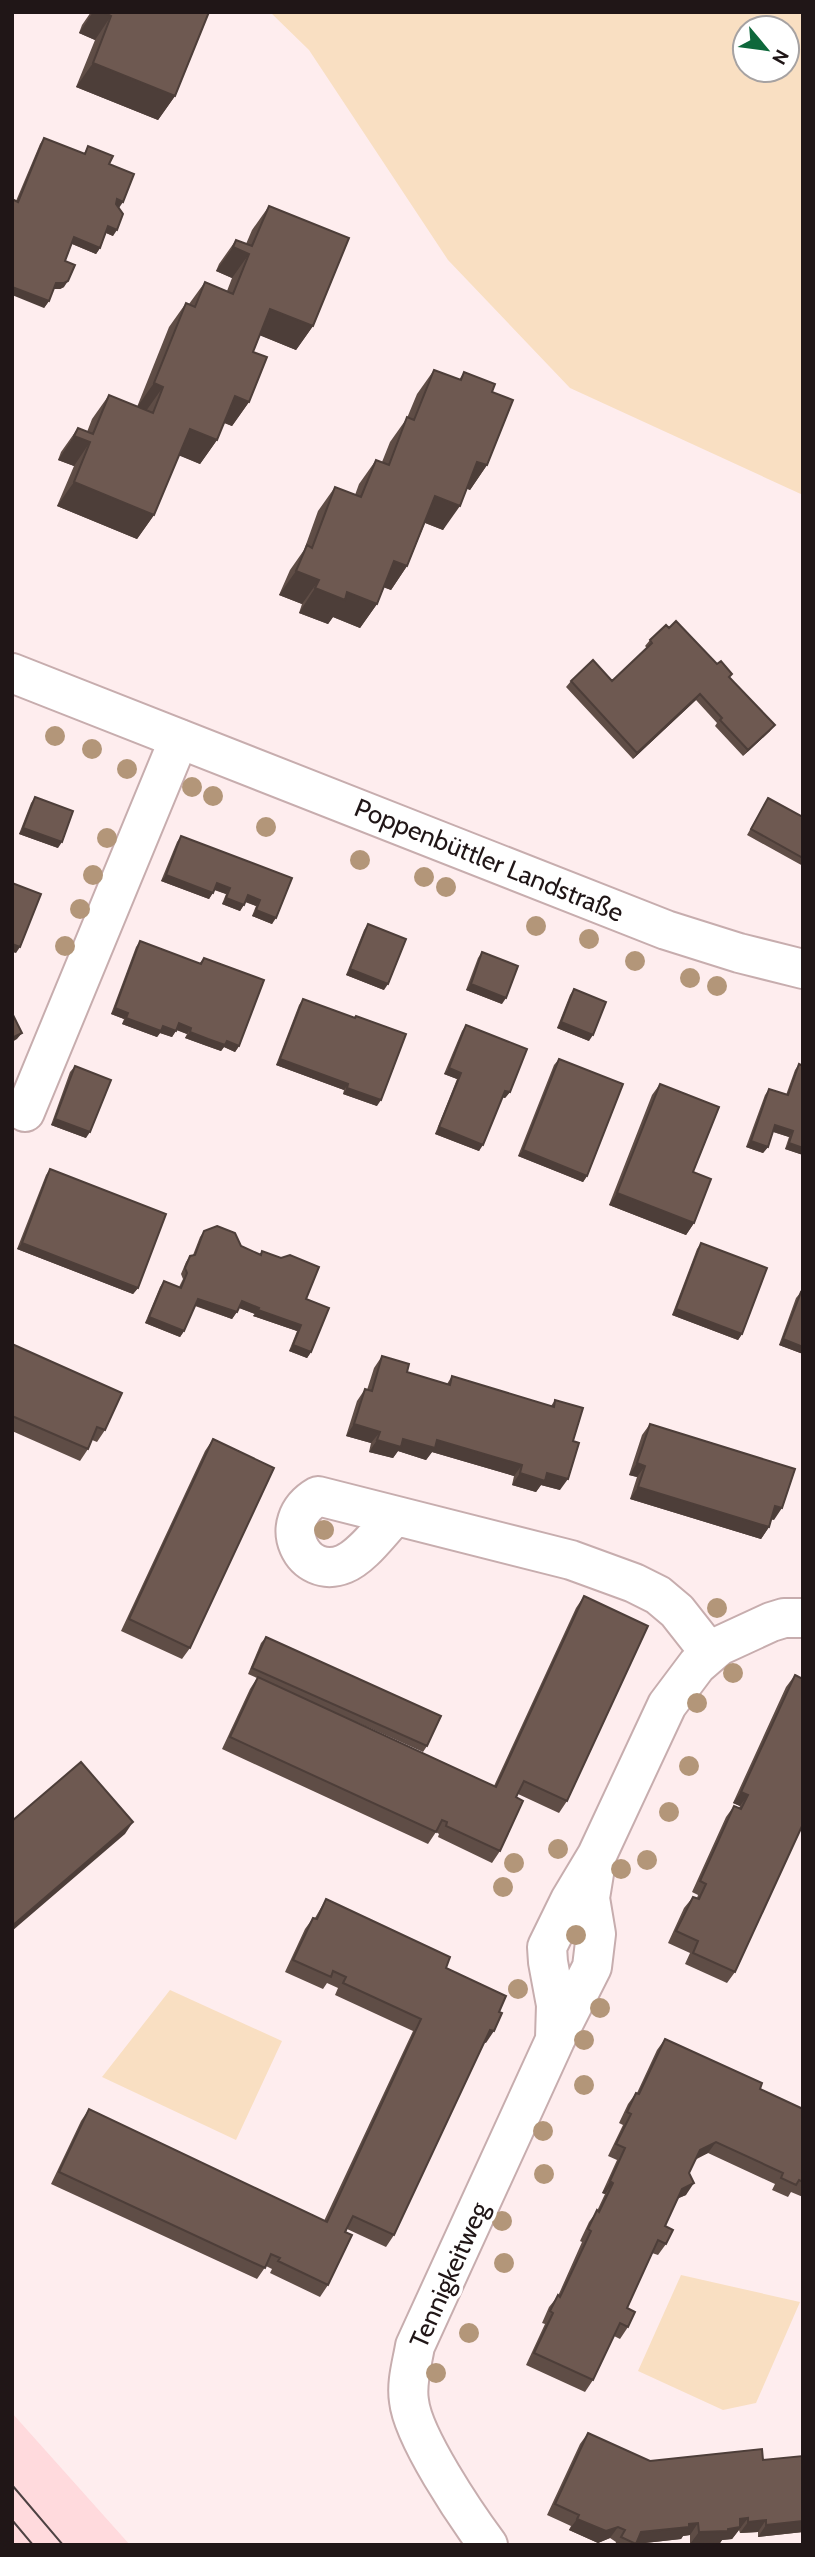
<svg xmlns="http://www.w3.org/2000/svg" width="815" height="2557" viewBox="0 0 815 2557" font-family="Cabin,sans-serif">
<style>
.built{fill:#ffdadd}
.green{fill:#f9dfc2;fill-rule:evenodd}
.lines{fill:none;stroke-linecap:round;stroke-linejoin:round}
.minor-casing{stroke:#c7adae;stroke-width:42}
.major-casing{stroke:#c7adae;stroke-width:42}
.minor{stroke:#fff;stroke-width:38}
.major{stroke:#fff;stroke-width:38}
.tram{stroke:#4e4243;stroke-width:2}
.tree{fill:#b39679}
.wall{fill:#5f4d46}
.shaded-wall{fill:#4d3e39}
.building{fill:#6e5951;stroke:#4d3e39;stroke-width:2}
.labels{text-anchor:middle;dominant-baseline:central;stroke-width:7;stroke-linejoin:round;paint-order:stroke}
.street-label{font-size:26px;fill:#201617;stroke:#fff}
</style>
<rect width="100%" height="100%" fill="#feedee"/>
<path class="built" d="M12,2413l118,132h-118z"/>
<path class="green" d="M270,12h533v483l-233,-107 -122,-128 -139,-210zM745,28h42v42h-42z
M170,1990l112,51 -46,99 -134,-63z
M681,2275l119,27 -44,101 -33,7 -85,-39z"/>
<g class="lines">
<defs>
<path id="minor" d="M25,1112l154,-373
M395,1516c-15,15 -32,40 -51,48 -41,17 -71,-42 -26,-68l253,64 63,23 24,12 19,16 33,42
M555,2038l1,-33 -8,-43 -1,-15 23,-47 27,-45 70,-150 30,-40 22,-19 52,-24 13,-4h19
M488,2545c-23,-31 -75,-108 -79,-144 -3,-18 3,-37 6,-55l140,-306 37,-73 4,-33 -6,-36 7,-43"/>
<path id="major" d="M12,673l654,257 73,23 64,16"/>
</defs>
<use href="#minor" class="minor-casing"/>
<use href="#major" class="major-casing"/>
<use href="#minor" class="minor"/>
<use href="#major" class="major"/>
<path class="tram" d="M12,2485l51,60
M12,2520l21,25"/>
</g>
<g class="tree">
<circle cx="55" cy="736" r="10"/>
<circle cx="92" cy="749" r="10"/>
<circle cx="127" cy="769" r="10"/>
<circle cx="192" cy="787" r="10"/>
<circle cx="213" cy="796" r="10"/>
<circle cx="266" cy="827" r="10"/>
<circle cx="107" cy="838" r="10"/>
<circle cx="360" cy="860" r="10"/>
<circle cx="93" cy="875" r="10"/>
<circle cx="424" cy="877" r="10"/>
<circle cx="446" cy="887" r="10"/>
<circle cx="80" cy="909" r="10"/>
<circle cx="536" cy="926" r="10"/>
<circle cx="589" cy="939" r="10"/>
<circle cx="65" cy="946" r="10"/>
<circle cx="635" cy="961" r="10"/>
<circle cx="690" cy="978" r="10"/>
<circle cx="717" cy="986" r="10"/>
<circle cx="324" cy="1530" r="10"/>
<circle cx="717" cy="1608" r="10"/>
<circle cx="733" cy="1673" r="10"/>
<circle cx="697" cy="1703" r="10"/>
<circle cx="689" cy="1766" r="10"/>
<circle cx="669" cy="1812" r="10"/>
<circle cx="558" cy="1849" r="10"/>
<circle cx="647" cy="1860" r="10"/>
<circle cx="514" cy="1863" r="10"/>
<circle cx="621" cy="1869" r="10"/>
<circle cx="503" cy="1887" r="10"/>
<circle cx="576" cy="1935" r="10"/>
<circle cx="518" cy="1989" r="10"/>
<circle cx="600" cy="2008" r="10"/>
<circle cx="584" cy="2040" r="10"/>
<circle cx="584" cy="2085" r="10"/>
<circle cx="543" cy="2131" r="10"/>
<circle cx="544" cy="2174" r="10"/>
<circle cx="502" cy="2221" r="10"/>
<circle cx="504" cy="2263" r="10"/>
<circle cx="469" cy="2333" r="10"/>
<circle cx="436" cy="2373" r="10"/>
</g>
<path class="wall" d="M91,12h118l-34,84 -17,24 -82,-33 19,-47 -16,-7 3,-8z
M44,138l40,16 4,-8 21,18 10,44 -1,-1 -5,29 -7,-3 -6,15 -4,6 -24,-10 -7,17 -1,26 -4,2h-7l-4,12 -5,7 -28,-107 24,-57z
M269,206l44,120 -17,24 -36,-15 -7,17 -4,50 -17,24 -8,-3 -7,17 -17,24 -21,-9 -25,60 -17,24 -80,-33 17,-40 -16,-6 3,-8 17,-24 9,4 5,-13 17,-24 28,12 32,-80 17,-24 3,1 16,-22 22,9 5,-13 -16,-7 3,-7 17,-24 10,4 6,-14z
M434,370l25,10 5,-8 28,20 -5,73 -17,25 -4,-2 -23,42 -18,-7 -18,43 -16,24 -7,-3 -7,17 -17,24 -27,-11 -5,7 -29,-11 3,-9 -23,-9 11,-25 14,-20 14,-39 17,-24 20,8 4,-11 17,-24 6,2 8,-20 17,-24 10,-24z
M650,640l80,38 40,53 -27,25 -28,-30 2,-3 -21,-23 -63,59 -67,-72 5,-6h41l35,-33 -2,-2z
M35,797l23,51 -39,-14 12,-31z
M768,798l35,19v49l-56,-31z
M181,836l111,42 -20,46 -20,-8 4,-10 -11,-4 -5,9 -18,-7 4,-10 -12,-4 -5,9 -48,-18 16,-39z
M368,924l16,66 -38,-15 18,-45z
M140,941l59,23 5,-6 35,88 -4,6 -11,-5 -3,4 -17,-6 -19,-7 2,-4 -11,-4 -4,7 -12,-4 -3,4 -35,-13 2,-5 -13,-5 25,-67z
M482,952l20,52 -36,-14 12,-32z
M574,989l15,52 -32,-13 13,-33z
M303,999l51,19 2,-2 21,90 -34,-12 1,-4 -68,-25 23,-60z
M466,1025l44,67 -5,6 -3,-1 -23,54 -44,-17 22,-55 -13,-5 18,-43z
M559,1059l28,117 -4,6 -65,-26 36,-91z
M799,1064l4,2v89l-18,-6 4,-12 -16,-5 -5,15 -5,6 -17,-6 19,-52 4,-6 17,6 9,-25z
M75,1066l11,72 -35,-13 19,-53z
M660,1084l33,88 1,51 -8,12 -77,-30 43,-110z
M50,1169l88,119 -5,6 -116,-45 29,-74z
M204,1231l56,23 2,-3 44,48 5,53 -4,6 -18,-7 8,-20 -44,-15 2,-2 -16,-6 -7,11 -37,-13 -11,25 -4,6 -35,-14 15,-36 4,-6 15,6 4,-8 -2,-5 5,-12 4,-6 3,-1 7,-18z
M701,1243l41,91 -4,6 -66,-25 25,-66z
M801,1292l2,62 -24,-9 17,-47z
M12,1344l93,86 -8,12 -5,-2 -4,9 -8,12 -68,-30z
M382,1356l25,16 40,12 5,-8 99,30 4,-6 5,90 -19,-5 -5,7 -24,-7 2,-9 -82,-24 -6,8 -28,-9 -5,7 -24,-6 2,-9 -25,-7 11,-35 8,-12 2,1 7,-22z
M650,1424l124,96 -3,-1 -2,8 -8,12 -131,-40 7,-22 -8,-2 13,-40z
M213,1439l-23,209 -8,11 -61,-28 84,-180z
M584,1596l-17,205 -8,12 -41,-19 -18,57 -8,12 -54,-26 1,-3 -3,-2 -8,12 -206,-95 28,-60 7,-11 -9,-4 13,-31 5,-6 161,109 -4,6 -71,-32 142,66 82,-178z
M795,1675l-60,297 -8,11 -42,-19 5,-11 -22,-10 16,-35 9,-11 4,1 1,-3 -6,-3 34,-75 8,-11 5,2 1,-2 -7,-3 53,-116z
M326,1899l120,69 40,75 -2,-1 -90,193 -8,12 -39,-18 -19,56 -8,12 -50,-24 2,-4 -6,-3 -9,13 -206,-95 30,-63 8,-12 235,112 89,-190 -78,-36 3,-7 -11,-5 -4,6 -38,-17 20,-43 8,-11h2z
M665,2039l95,50 43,20v88l-12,-5 -3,5 -16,-7 3,-6 -67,-31 -13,7 -6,13 -3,22 -9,4 -12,27 1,18 -8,11 -6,-2 -25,55 1,19 -8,12 -6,-3 -21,44 -8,12 -59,-27 19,-41 -3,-1 7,-16 9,-11 24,-54 -2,-1 9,-19 8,-11 8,-17 -3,-1 15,-33 -9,-4 15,-31 -4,-2 9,-19 8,-11h1l20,-43z
M588,2433l62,28 113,-1 40,72 -45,5v-5l-18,1 -1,-3 -7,9 -10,1 -2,3 -30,1v-9l-7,1 -2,3 -45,5 -1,1h-20l1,-3 -6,-4 -12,5 -29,-13 2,-4 -24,-11 33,-71z"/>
<path class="shaded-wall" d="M93,12h10l8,4 -16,24 -16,-7z
M93,63l82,33 -17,24 -82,-33z
M117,199l6,3 -4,6 -6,-3z
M108,226l9,4 -4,6 -9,-4z
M74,237l26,11 -4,6 -26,-11z
M233,247l16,7 -17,24 -16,-7z
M68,281l-4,6 -4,2h-8l4,-6z
M12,287l37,14 -5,7 -32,-13z
M270,309l43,17 -17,24 -42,-17z
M154,383l9,4 -17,24 -9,-4z
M235,396l14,6 -17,24 -14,-6z
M190,429l27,11 -17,24 -27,-11z
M74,436l16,6 -16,24 -16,-6z
M477,462l10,3 -17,25 -10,-4z
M74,482l80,33 -17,24 -80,-33z
M435,496l25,10 -17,24 -25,-10z
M394,561l13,5 -16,24 -14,-5z
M296,571l23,9 -17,24 -23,-9z
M315,588l32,4 30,12 -17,24 -27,-11 -5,7 -29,-11z
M700,694l-4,6 -63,59 4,-6z
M775,725l-5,6 -27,25 5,-6z
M23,828l39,14 -4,6 -39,-14z
M166,875l47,18 -4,6 -48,-18z
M217,883l13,5 -4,6 -13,-5z
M248,895l12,5 -4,6 -12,-5z
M226,898l18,7 -4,6 -18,-7z
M256,910l20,8 -4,6 -20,-8z
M12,944l8,3 -4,6 -4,-1z
M350,969l38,15 -4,6 -38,-15z
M471,984l35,14 -4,6 -36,-14z
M115,1008l13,5 -4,6 -13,-5z
M126,1018l37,8 13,5 -4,6 -12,-4 -3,4 -35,-13z
M561,1022l32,13 -4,6 -32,-13z
M179,1023l12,5 -4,6 -12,-5z
M190,1032l37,9 12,5 -4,6 -11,-5 -3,4 -36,-13z
M22,1033l-5,6 -5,3v-4z
M280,1059l68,25 -4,6 -68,-25z
M449,1068l12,5 -4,6 -13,-5z
M347,1088l34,12 -4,6 -34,-12z
M505,1091l5,1 -5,6 -4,-1z
M55,1119l35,13 -4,6 -35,-13z
M775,1125l18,6 -4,6 -18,-6z
M439,1127l44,18 -4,6 -44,-17z
M751,1141l17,6 -5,6 -17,-6z
M789,1143l14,5v7l-18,-6z
M523,1150l64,26 -4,6 -65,-26z
M617,1193l77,30 -8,12 -77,-30z
M22,1243l116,45 -5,6 -116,-45z
M198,1299l39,13 -5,7 -38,-14z
M242,1301l17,7 -4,6 -18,-7z
M676,1309l66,25 -4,6 -66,-25z
M258,1310l43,15 -4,6 -44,-15z
M149,1317l35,14 -4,6 -35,-14z
M783,1339l20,8v7l-24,-9z
M293,1345l18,7 -4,6 -18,-7z
M354,1424l26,8 -9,11 -25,-7z
M403,1439l34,1 85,25 -8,11 -82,-24 -6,8 -28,-9 -5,7 -24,-6 8,-12z
M637,1463l8,3 -8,11 -8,-2z
M520,1473h27l21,6 -8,11 -19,-5 -5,7 -24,-7z
M638,1487l131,40 -8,12 -131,-40z
M775,1506l7,2 -8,12 -7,-2z
M741,1792l7,3 -8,11 -7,-3z
M133,1822l-8,12 -113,97v-5z
M490,2030l4,1 -8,12 -4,-2z
M716,2142l-8,11 -17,8 9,-11z
M610,2181l3,2 -8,11 -3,-1z
M694,2183l-8,12 -13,5 9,-11z
M748,2518l-16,21 -10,1 -2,3 -30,1 9,-12 41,-13z
M577,2519l41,8 -8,11 -12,5 -29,-13z
M766,2520l-8,12 -18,1 8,-11z
M803,2521v11l-45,5 8,-12z
M698,2523l-8,12 -7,1 -2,3 -45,5 5,-12z"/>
<path class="building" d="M103,12h106l-34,84 -82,-33 18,-47z
M44,138l41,16 3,-8 25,10 -4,8 25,10 -11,28 -6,-3 -1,5 7,10 -6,16 -9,-4 -8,22 -26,-11 -9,24 10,4 -7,16 -4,2h-8l-7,18 -37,-14v-88l6,3z
M269,206l80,32 -36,88 -43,-17 -17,43 14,5 -18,45 -14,-6 -18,44 -27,-11 -36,86 -80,-33 16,-40 -16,-6 4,-8 15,6 16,-39 44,18 10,-26 -9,-4 32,-80 9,4 10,-25 28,12 16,-40 -16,-7 3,-7 16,6z
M434,370l27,10 3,-8 31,12 -3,8 21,8 -26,65 -10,-3 -17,44 -25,-10 -28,70 -13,-5 -17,43 -30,-12 -2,8 -30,-12 4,-8 -23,-9 11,-26 5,3 23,-61 26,10 15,-37 13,5 18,-48 7,3z
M676,621l41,43 4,-3 11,13 -3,3 46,48 -27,25 -28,-30 2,-2 -22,-24 -63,59 -66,-72 22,-21 19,21 40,-38 -2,-3 16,-15 3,3z
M35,797l38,14 -11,31 -39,-14z
M768,798l35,19v41l-52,-29z
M181,836l111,42 -16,40 -20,-8 4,-10 -12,-5 -4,10 -18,-7 4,-10 -13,-5 -4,10 -47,-18z
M12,883l29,11 -21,53 -8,-3z
M368,924l38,15 -18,45 -38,-15z
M140,941l61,23 3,-6 60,22 -25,66 -12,-5 -2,4 -17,-6 -18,-7 1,-4 -12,-5 -3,8 -13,-5 -2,5 -35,-13 2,-5 -13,-5z
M482,952l36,14 -12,32 -35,-14z
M574,989l32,13 -13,33 -32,-13z
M303,999l52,19 1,-2 50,18 -25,66 -34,-12 1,-4 -68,-25z
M12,1013l10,20 -10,5z
M466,1025l61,24 -17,43 -5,-1 -22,54 -44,-18 22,-54 -12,-5z
M559,1059l64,25 -36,92 -64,-26z
M799,1064l4,2v82l-14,-5 4,-12 -18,-6 -7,22 -17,-6 18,-52 19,6z
M75,1066l36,14 -21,52 -35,-13z
M660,1084l59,23 -26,65 18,7 -17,44 -77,-30z
M50,1169l116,45 -28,74 -116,-45z
M217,1226l18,7 6,13 20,9 1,-4 19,7 9,-3 29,12 -13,32 23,9 -18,44 -18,-7 8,-20 -43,-15 1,-2 -17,-7 -5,11 -39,-13 -14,32 -35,-14 15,-36 17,7 6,-15 -2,-5 5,-12 5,-1 9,-24z
M701,1243l66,25 -25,66 -66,-25z
M801,1292l2,1v54l-20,-8z
M12,1344l110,49 -17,37 -8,-3 -9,22 -76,-33z
M382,1356l27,8 -2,8 43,13 2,-9 102,31 1,-7 28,8 -10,33 6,2 -11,36 -21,-6 -2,8 -25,-8 2,-8 -85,-25 -2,8 -32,-9 -2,8 -24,-7 3,-8 -26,-8 11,-35 7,2z
M650,1424l145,45 -13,39 -7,-2 -6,21 -131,-40 7,-21 -8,-3z
M213,1439l61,29 -84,180 -61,-29z
M584,1596l64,30 -81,175 -43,-20 -8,16 7,4 -23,50 -54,-25 1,-4 -5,-2 -6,12 -206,-95 28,-60 238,110z
M266,1637l175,79 -14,30 -175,-78z
M795,1675l8,4v145l-68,148 -42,-19 5,-12 -22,-10 17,-34 6,2 7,-15 -6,-3 34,-75 7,3 7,-14 -7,-3z
M81,1762l52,60 -121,104v-105z
M326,1899l124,58 -4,11 60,28 -7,16 3,1 -8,18 -4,-1 -96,205 -41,-19 -8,16 7,3 -24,50 -50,-24 2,-3 -9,-4 -6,14 -206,-96 30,-63 238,113 94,-203 -78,-36 3,-6 -13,-6 -2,6 -38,-17 20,-42 4,1z
M665,2039l97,44 -2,6 43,20v73l-4,-2 -3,5 -15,-7 2,-5 -67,-31 -16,8 -11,23 5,10 -12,6 -17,37 8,4 -7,14 -8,-4 -31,68 8,4 -7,15 -8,-4 -27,57 -59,-27 19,-40 -3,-2 8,-16 2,2 31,-66 -3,-2 9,-19 2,2 14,-29 -3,-2 15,-33 -9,-4 15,-30 -4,-2 9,-19 3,1z
M588,2433l62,28 112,-12 1,11 40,-4v65l-37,4v-5l-18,2v-4l-8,1v8l-12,2v2l-29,1 -1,-9 -9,1v3l-48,5 -5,12 -15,-7 4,-7 -7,-3 -12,4 -29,-12 2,-4 -24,-11z"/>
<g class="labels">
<g class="street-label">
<text transform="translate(489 860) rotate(22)">Poppenbüttler Landstraße</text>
<text transform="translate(449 2275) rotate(-66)">Tennigkeitweg</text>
</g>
</g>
<rect width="815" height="2557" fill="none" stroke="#201617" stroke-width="28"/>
<g transform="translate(766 49) rotate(119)"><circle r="33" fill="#ffffff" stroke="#a6a2a2" stroke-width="2"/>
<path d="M0-5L12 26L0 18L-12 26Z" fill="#0e683b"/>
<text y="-10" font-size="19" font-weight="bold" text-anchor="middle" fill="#201617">N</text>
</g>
</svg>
